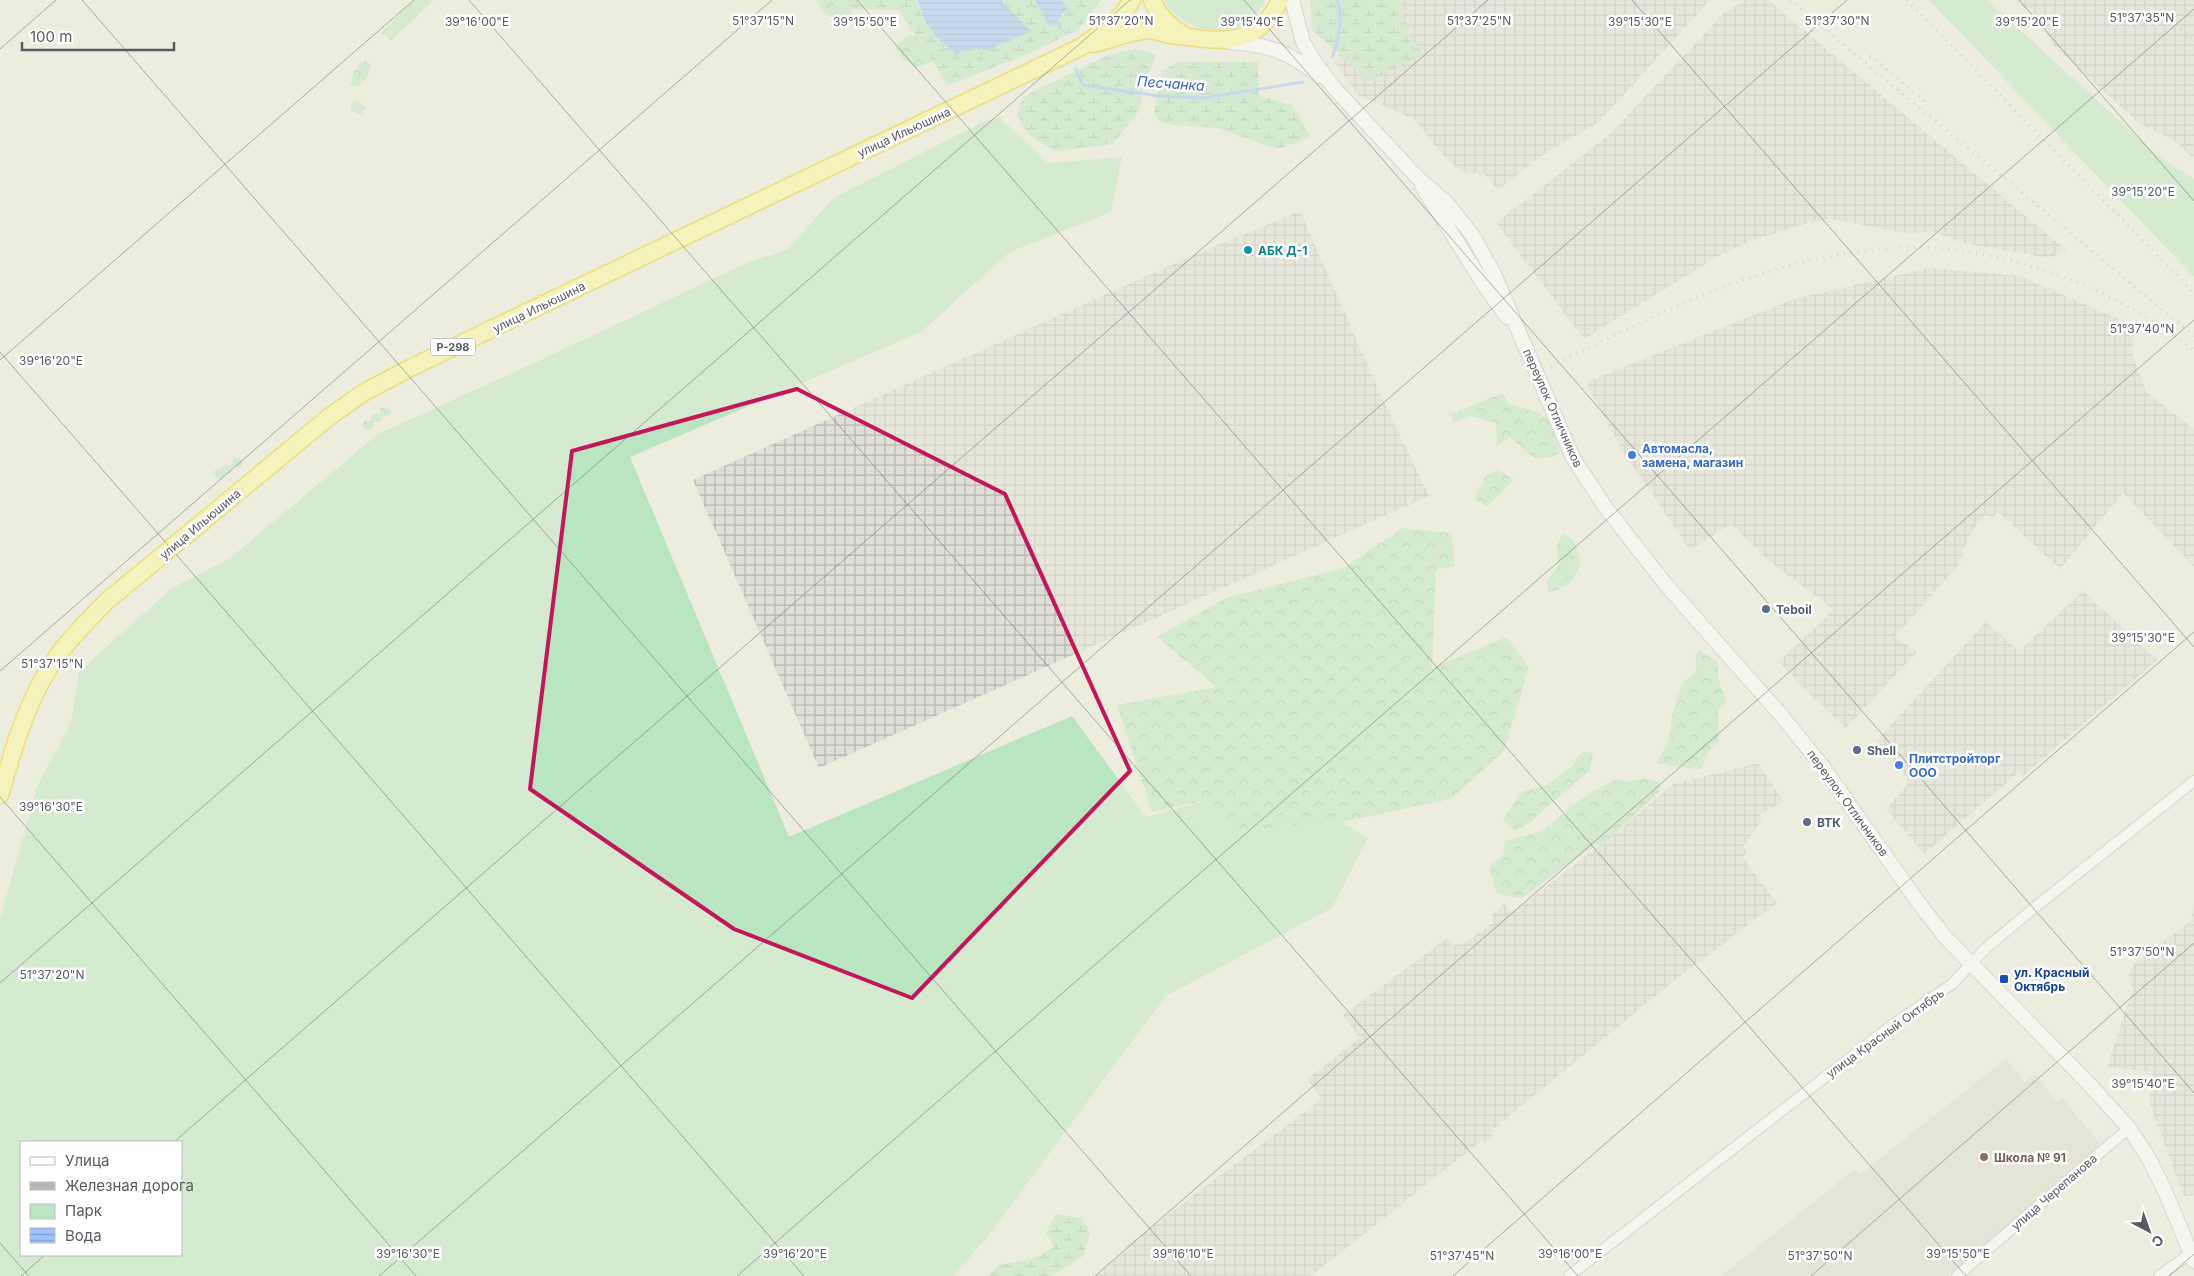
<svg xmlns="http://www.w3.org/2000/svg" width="2194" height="1276" viewBox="0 0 2194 1276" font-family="Inter,sans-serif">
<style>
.industrial{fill:url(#industrial-grid)}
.education{fill:#dcdbce}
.green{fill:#bae5c2;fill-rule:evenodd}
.forest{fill:url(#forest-crowns)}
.wetland{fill:url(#wetland-marsh)}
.water{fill:url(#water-rules)}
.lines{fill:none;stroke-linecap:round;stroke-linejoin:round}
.stream{stroke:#9cc2ff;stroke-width:3}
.minor-casing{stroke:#b7b9bf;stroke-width:12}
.secondary-casing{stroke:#babcc4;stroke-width:16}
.trunk-casing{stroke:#ebcd00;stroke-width:19}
.minor{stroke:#fff;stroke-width:10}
.secondary{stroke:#fff;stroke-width:14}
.trunk{stroke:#fefa92;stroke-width:16}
.rail{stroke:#b5b6b6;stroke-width:3;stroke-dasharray:1 6;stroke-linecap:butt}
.marked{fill:none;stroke:#c2185b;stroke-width:4;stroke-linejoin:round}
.ticks{fill:none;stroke:#585b61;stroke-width:1;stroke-opacity:0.45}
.culture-dot{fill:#0f9aa8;stroke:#fff;stroke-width:2}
.shop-dot{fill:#3f7fe0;stroke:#fff;stroke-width:2}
.service-dot{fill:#5c6f8a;stroke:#fff;stroke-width:2}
.transit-dot{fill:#1a4fb4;stroke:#fff;stroke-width:2}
.education-dot{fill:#8d6e63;stroke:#fff;stroke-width:2}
.labels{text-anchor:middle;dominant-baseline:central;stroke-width:5;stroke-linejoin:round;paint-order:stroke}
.shield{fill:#fff;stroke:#8a8c90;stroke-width:1}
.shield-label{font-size:11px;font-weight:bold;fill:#585b61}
.street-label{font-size:12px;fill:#585b61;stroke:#fff}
.culture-label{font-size:12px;font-weight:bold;fill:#0d838f;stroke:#fff;text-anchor:start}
.shop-label{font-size:12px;font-weight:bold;fill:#366cbe;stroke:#fff;text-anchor:start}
.service-label{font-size:12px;font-weight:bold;fill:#4e5e75;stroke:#fff;text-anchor:start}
.transit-label{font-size:12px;font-weight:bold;fill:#164399;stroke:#fff;text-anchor:start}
.education-label{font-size:12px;font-weight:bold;fill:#785e54;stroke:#fff;text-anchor:start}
.water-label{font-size:14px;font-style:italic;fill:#3c66c5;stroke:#fff}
.ticks-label{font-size:12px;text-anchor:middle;fill:#585b61;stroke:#fff;stroke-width:5;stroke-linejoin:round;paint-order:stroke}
</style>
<defs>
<pattern id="industrial-grid" width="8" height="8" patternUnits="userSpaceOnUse" patternTransform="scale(1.25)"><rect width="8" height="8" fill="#dfded7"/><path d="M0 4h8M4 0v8" fill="none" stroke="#b8b7b2"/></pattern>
<pattern id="forest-crowns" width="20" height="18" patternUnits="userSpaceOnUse" patternTransform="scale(1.25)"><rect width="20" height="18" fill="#bae5c2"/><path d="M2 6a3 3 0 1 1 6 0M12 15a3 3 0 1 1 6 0" fill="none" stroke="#9abda1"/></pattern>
<pattern id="wetland-marsh" width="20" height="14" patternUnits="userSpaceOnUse" patternTransform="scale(1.25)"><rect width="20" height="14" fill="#bae5c2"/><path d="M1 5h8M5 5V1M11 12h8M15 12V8" fill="none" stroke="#9abda1"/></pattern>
<pattern id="water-rules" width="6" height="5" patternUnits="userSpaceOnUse" patternTransform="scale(1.25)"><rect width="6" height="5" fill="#9cc2ff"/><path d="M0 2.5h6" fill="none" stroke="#82a1d2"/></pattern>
</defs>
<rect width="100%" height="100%" fill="#ececdf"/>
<path class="industrial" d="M1348,0h362l-112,123 -54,31 -46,36 -13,-15 -24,-3 -22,-21 -25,-32 -56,-24 -23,-32 17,-40z
M1745,0h23l298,250 -16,8 -88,-15 -30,-12 -22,3 -80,-15 -23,4 -57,18 -30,14 -136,84 -88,-116 114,-89 114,-121z
M2016,0h178v159l-20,-19 -34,-16 -87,-79 -10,-20z
M1300,211l83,189 46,96 -610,272 -126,-288 494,-222z
M1929,268l91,8 115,50 -3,27 14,39 48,37v138l-71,-74 -63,76 -62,-57 -7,7 -5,-4 -8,7 -12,22 -7,20 -64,73 22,15 -71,76 -43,-40 -24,-27 55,-51 -65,-49 -38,-37 -41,26 -70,-103 -34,-65 208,-83z
M2083,591l74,69 -134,116 -4,-4 -95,82 -38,-45 21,-24v-8l-31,-36 110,-119 33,29z
M1758,763l26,39 -24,12 2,7 -19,25 4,7 -5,4 35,46 -106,80 -181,149 3,4 -8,6 -3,-2 -171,136h-215l31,-26 -2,-3 197,-148 -15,-20 53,-41 -17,-23 104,-77 6,8 6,-4 3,3 33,-24 -4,-5 13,-12 8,9 104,-80 57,-49z
M2194,906v289l-10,1 -35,-94 3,-30 -45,-5 26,-78 -5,-13 6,-12 57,-43z"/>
<path class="education" d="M2006,1059l19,23 10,-7 22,27 5,-4 39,47 -154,131h-226l134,-107 5,5z"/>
<path class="green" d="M1163,0h102c-22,45 -76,38 -102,0z
M1929,0h58l175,159 32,20v98z
M999,117l49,46 74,-6 -11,55 -101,40 -89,80 -291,125 159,380 283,-121 74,101 62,-17 26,32 108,-10 26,16 -36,70 -166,88 -182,245 -31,35h-953v-357l37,-132 34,-64 8,-51 93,-84 57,-29 149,-125 167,-76 204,-96 38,-12 47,-52 143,-73zM21,1142h160v113h-160z"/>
<path class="forest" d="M414,0h20l-43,40 -10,-7z
M816,0h35v14l-6,8c-14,-4 -23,-8 -29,-22z
M928,34l15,21 -15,9 -13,4 -12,-9 -8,-12 13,-11z
M366,61l5,4 -4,12 -9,10 -8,-2 4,-13 7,-10z
M355,101l5,1 6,6 -6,7 -9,-5v-5z
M1503,393l6,11c32,9 50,11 51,49l-12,5h-14l-24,-21 -13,9 -1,-23 -25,-7 -18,7 -2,-9z
M382,407l9,2 -2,7h-6l-2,6h-7l-2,7 -5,1 -4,-2 -1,-4 3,-3h7l-1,-4 3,-4 6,1v-4z
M234,458l9,2 -2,7 -4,1 -4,-2 -2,7 -6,1 -2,4 -4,1 -4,-2 -1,-5 2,-3h6l2,-4h8l-1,-4z
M1499,470l15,10 -27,27 -12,-9 11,-23z
M1403,528l48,5 4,33 -19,4 -4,98 75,-31 22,30 -25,84 -53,48 -109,23 -108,10 -26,-32 -56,12 -35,-107 100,-18 -60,-50 71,-40 115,-29z
M1562,534l12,6 7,22c-6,18 -13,27 -33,30l-1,-11 11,-15 -1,-21z
M1700,650l18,13v15l8,24 -8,7 1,31 -11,12 -7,18 -44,-7 12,-22 3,-27 10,-30 15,-14 -2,-15z
M1582,752l11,1 -3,17 -62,54 -13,6 -12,-10 19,-29 25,-6 27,-20 3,-8z
M1644,778l17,4 -2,10 -52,49 -19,9 -66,48 -16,-2 -10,-4 -6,-22 1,-7 12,-7 2,-15 37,-10 38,-31 33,-20 17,1z"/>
<path class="wetland" d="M839,0h262l-23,30 -55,26 -75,29 -49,-75 -58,-1z
M1310,0h89l10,32 14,23 -54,26 -57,-51z
M1135,49l21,5 -11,29 -6,28 -26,33 -58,7 -29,-18 -9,-20 6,-16 85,-42z
M1178,62h80l1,34 34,9 17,32 -32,12 -62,-21 -54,-4 -8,-11 8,-42z
M1056,1214l25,4 9,15 -7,23 -31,20h-64l11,-11 40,-8 15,-11 -8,-13z"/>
<path class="water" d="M918,0h84v2l29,29 -45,19 -15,-2 -15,6c-22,-18 -30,-26 -38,-54z
M1035,0h26l6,9 -17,18z"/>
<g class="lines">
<path class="stream" d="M1056,19l4,9
M1332,57c8,-20 10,-36 6,-57
M1076,69l7,16 76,11 45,2 99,-16"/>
<defs>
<path id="minor" d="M1569,1276l322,-250 61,-42 34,-36 48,-40 160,-127
M1957,1276l172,-148
M2159,1276l32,-23"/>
<path id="secondary" d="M1292,0l11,42 11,19 21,28 82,88 30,26 26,33 21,38 79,184 33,50 61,78 114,129 42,52 95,135 28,36 143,146 40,44 19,29 17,34 29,70
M1229,42c40,3 59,9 90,34
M1422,186l62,99 23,32"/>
<path id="trunk" d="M1152,0c6,16 18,26 32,35
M1093,44c19,-4 36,-13 56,-14 8,0 14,4 22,5 46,5 84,17 109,-35
M0,795c14,-48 28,-99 58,-140 15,-20 32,-37 49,-54l222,-184 34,-24 47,-25 671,-321c19,-15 39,-25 51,-47"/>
</defs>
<use href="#minor" class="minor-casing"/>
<use href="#secondary" class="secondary-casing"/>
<use href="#trunk" class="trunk-casing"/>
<use href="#minor" class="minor"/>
<use href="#secondary" class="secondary"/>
<use href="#trunk" class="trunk"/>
<path class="rail" d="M1790,0l404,336
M1907,0l287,293
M2150,0l44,41
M1870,56l56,46
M1551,366c73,-35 147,-74 226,-97 43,-13 120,-26 164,-21 92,10 180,45 253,102"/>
</g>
<path d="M0 0H2194V1276H0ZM797,389l208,105 125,277 -218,227 -178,-69 -204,-140 42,-338z" fill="#ececdf" fill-opacity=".55" fill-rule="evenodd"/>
<path class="marked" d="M797,389l208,105 125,277 -218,227 -178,-69 -204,-140 42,-338z"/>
<path class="ticks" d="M82,0l1109,1276M469,0l1109,1276M857,0l1109,1276M1244,0l950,1093M1632,0l562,647M2019,0l175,201M0,49l56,-49M0,352l804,924M0,360l414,-360M0,671l772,-671M0,797l416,479M0,983l1130,-983M174,1142l1314,-1142M0,1243l29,33M21,1276l24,-21M379,1276l1468,-1276M737,1276l1457,-1267M1095,1276l1099,-956M1453,1276l741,-644M1811,1276l383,-333M2169,1276l25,-22"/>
<circle class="culture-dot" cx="1248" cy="250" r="5"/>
<g class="shop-dot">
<circle cx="1632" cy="455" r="5"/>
<circle cx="1899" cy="765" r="5"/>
</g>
<g class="service-dot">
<circle cx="1766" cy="609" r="5"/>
<circle cx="1857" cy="750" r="5"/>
<circle cx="1807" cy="822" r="5"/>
</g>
<rect class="transit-dot" x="1999" y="974" width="10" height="10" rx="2.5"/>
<circle class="education-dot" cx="1984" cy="1157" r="5"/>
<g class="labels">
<rect class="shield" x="430.5" y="338.5" width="45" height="17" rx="4"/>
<g class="shield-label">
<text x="453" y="347">Р-298</text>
</g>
<g class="street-label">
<text transform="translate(904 132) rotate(-25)">улица Ильюшина</text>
<text transform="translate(539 307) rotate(-26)">улица Ильюшина</text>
<text transform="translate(1553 408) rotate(66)">переулок Отличников</text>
<text transform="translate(200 524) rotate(-40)">улица Ильюшина</text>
<text transform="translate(1848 803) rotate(54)">переулок Отличников</text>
<text transform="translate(1885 1033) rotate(-36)">улица Красный Октябрь</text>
<text transform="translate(2054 1192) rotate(-41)">улица Черепанова</text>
</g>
<g class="culture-label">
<text x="1258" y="250">АБК Д-1</text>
</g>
<g class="shop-label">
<text x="1642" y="448">Автомасла,<tspan x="1642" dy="14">замена, магазин</tspan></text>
<text x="1909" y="758">Плитстройторг<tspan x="1909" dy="14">ООО</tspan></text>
</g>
<g class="service-label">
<text x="1776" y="609">Teboil</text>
<text x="1867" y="750">Shell</text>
<text x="1817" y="822">ВТК</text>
</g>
<g class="transit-label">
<text x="2014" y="972">ул. Красный<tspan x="2014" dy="14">Октябрь</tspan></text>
</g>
<g class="education-label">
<text x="1994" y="1157">Школа № 91</text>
</g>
<g class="water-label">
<text transform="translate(1171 83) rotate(4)">Песчанка</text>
</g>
</g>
<g class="ticks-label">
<text x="2142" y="22">51°37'35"N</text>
<text x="763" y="25">51°37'15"N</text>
<text x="1121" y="25">51°37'20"N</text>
<text x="1479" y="25">51°37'25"N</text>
<text x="1837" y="25">51°37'30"N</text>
<text x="477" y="26">39°16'00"E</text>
<text x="865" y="26">39°15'50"E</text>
<text x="1252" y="26">39°15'40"E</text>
<text x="1640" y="26">39°15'30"E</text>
<text x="2027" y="26">39°15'20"E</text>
<text x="2143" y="196">39°15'20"E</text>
<text x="2142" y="333">51°37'40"N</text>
<text x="51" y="365">39°16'20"E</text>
<text x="2143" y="642">39°15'30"E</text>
<text x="52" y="668">51°37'15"N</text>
<text x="51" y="811">39°16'30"E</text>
<text x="2142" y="956">51°37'50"N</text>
<text x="52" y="979">51°37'20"N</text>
<text x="2143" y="1088">39°15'40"E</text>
<text x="408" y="1258">39°16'30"E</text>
<text x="795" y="1258">39°16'20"E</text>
<text x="1183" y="1258">39°16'10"E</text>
<text x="1570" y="1258">39°16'00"E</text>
<text x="1958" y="1258">39°15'50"E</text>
<text x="1462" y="1260">51°37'45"N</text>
<text x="1820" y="1260">51°37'50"N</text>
</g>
<rect x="20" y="1141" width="162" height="115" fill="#ffffff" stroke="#bcbdc0"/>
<rect x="30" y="1157" width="25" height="8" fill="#ffffff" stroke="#bcbdc0"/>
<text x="65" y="1166" font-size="15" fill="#585b61">Улица</text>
<rect x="30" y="1182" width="25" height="8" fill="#b5b6b6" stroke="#bcbdc0"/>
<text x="65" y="1191" font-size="15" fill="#585b61">Железная дорога</text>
<rect x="30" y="1204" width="25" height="15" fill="#bae5c2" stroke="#bcbdc0"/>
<text x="65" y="1216" font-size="15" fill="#585b61">Парк</text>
<rect x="30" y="1228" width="25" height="15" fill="url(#water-rules)" stroke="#bcbdc0"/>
<text x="65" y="1241" font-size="15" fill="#585b61">Вода</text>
<g transform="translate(2149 1231) rotate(139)" stroke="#ffffff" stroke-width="4" paint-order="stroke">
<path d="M0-4L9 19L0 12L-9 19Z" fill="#585b61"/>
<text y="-8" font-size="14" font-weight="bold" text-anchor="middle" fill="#585b61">С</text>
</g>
<path d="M22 42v8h152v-8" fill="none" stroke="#585b61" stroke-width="2.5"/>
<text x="30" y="42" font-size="15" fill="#585b61" stroke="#ffffff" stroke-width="4" paint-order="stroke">100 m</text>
</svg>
